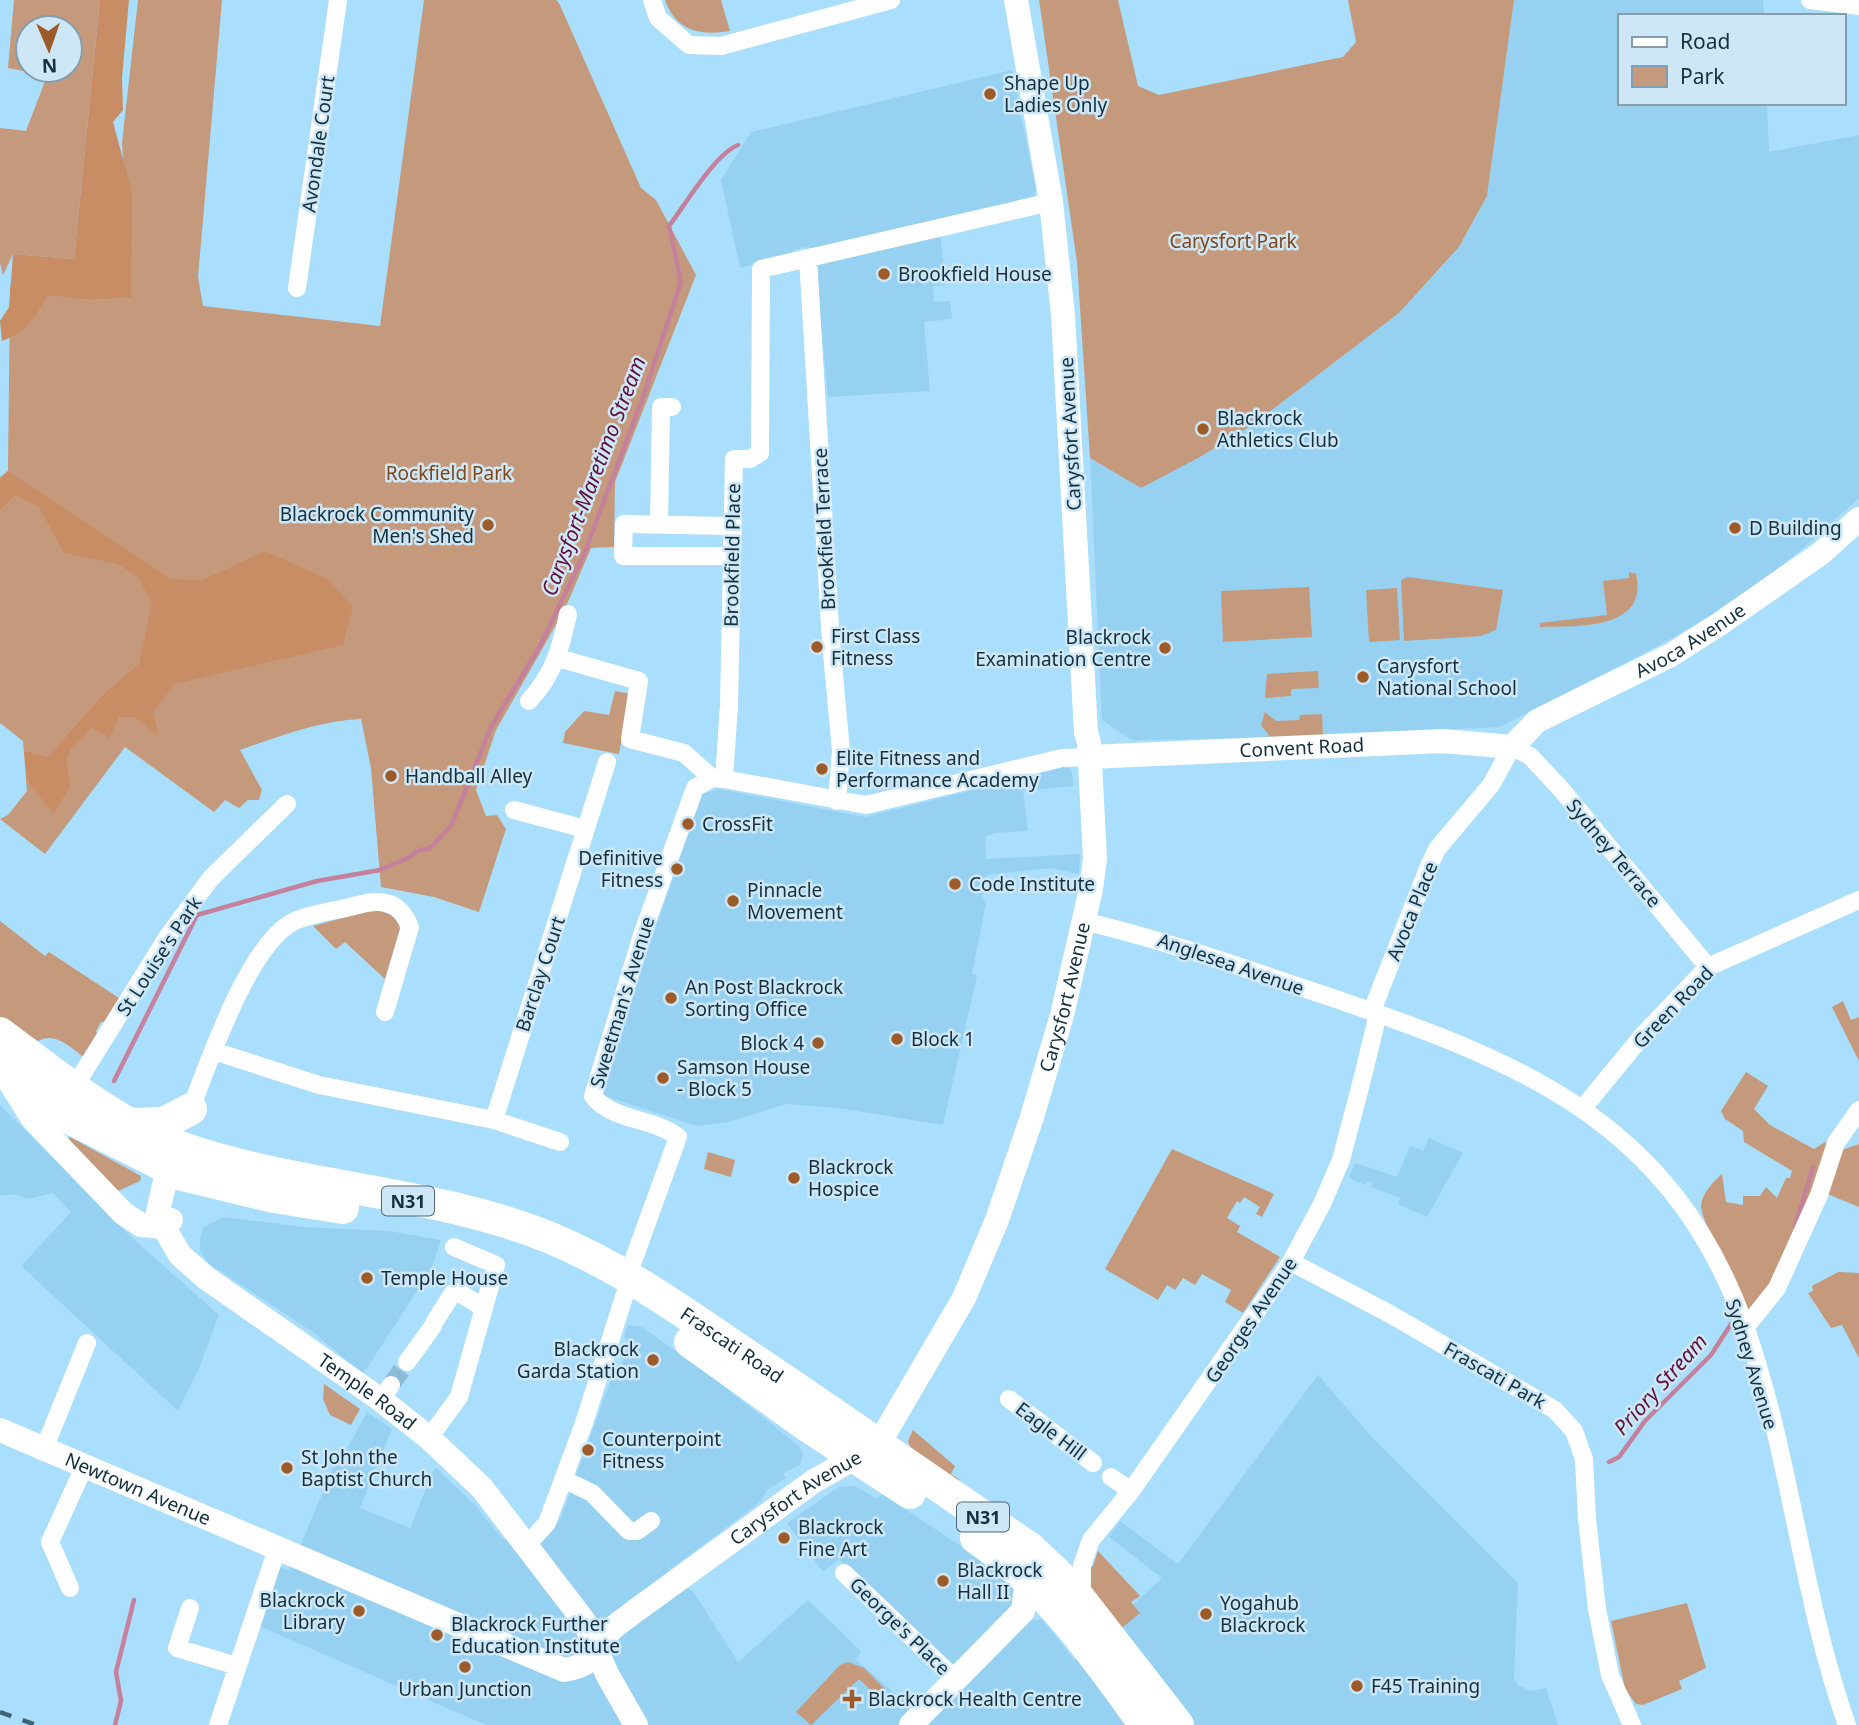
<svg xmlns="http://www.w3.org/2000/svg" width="1859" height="1725" viewBox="0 0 1859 1725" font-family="'Noto Sans',sans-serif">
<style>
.built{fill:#97d1f2}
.green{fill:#c5997b;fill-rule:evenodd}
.forest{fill:#c88d64}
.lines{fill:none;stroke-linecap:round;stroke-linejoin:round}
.stream{stroke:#c5809b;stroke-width:4.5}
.street-tunnel{stroke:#8cbbd7;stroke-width:18;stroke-dasharray:18 9;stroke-linecap:butt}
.street{stroke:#fff;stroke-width:18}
.secondary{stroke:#fff;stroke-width:24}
.highway{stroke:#fff;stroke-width:32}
.rail{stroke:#406375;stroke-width:4.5;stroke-dasharray:12 12;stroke-linecap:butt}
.poi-dot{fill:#9d5b29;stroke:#cee7f7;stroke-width:2.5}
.labels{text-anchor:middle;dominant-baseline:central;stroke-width:5;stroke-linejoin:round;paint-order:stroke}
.shield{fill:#cee7f7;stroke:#4c6776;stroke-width:2}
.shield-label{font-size:18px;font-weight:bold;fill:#14303e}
.poi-label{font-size:19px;fill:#14303e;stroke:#cee7f7;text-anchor:start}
.street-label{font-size:19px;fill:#14303e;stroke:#cee7f7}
.park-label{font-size:19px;fill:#7f4619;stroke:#cee7f7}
.water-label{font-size:21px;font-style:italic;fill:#610e39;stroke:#cee7f7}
</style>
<rect width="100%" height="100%" fill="#aadefd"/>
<path class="built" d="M1514,0h249l1,16h-145v87h148l2,49 90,-17v363l-59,53 -65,50 -66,39 -169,87 -229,11 -139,2 -30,-20 -12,-262 51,30 59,-31 55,-34 144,-110 60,-65 28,-52z
M1012,70l24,120 -4,9 -218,51 -8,-3 -12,3 -7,7 -47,11 -19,-88 30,-48z
M940,233l6,52 -13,1 1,16 16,-1 2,18 -28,3 6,69 -102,6 -13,-134z
M1065,767l6,2 3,17 -51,5 5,40 -33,2 -10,4 1,22 94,-5 -1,20 -28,-6 -64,7 -5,22 4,6 -14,71 5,2 -34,149 -105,-17 -52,-4 -57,18 -32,4 -99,-32 104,-300 17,-5 146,28z
M0,1105l127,128 92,82 -22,58 -19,38 -157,-145 50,-54 -18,-19 -25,6 -12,-5 -16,2z
M1429,1138l34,15 -36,64 -29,-13 2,-6 -29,-11 1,-4 -5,-2 -1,4 -17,-7 6,-15 42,14 13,-31 13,5z
M223,1217l81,10 85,4 52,9 -10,30 -68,104 -49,-41 -107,-71 -7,-12v-12l4,-11z
M628,1325l14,2 68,48 89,71 4,8 -3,11 -17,8 3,5 -19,12 -7,12 -89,67 -4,-4 9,17 17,9 45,71 70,-62 53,51 -5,9 61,52 37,-35 42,-21 35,-35 11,-2 32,41 88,-82 -53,-41 11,-16 58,43 140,-189 52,60 148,148 -4,95 4,7 13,6 15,-3 12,37h-1072l-227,-99 20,-59 11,3 52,-123 5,2 20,-37 25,17 -32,79 50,20 25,-61 40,38 27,33 27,12 31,-30 54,-149 6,-2 9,-27 -5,-5z
M855,1486l22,13 5,-5 106,70 24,20 3,6 -3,15 -59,60 -114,-106 -16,13 -36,-49 52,-36z"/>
<path class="green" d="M14,0h86l-26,259 -61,-5 -10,21 -3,-12v-135l26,3 21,-55 -39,-8zM28,28h42v42h-42z
M138,0h84l-24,277 5,29 177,20 44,-326h132l3,3 82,185 15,12 40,75 -81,207 -1,65 -23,1 -26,61 -69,121 -20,60 10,26 11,-1 9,14 -27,83 -45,-15 -53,-10 -10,-119 -10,-49c-42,2 -81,17 -121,31l22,40 -3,10h-11l-9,8 -14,-8 -11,12 -89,-65 -80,107 -45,-35 8,-4 19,-24 -4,-50 -23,-18v-246l8,-6 2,-184 81,13 40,-2 -9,-155z
M665,0h56l9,31c-30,5 -54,0 -65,-31z
M1039,0h79l20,86 21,9 184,-38 13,-15 -8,-42h166l-27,196 -28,51 -60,66 -144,110 -55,34 -59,31 -51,-30 -13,-196z
M1629,572l7,2c13,57 -60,52 -96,53v-4l67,-8 -4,-34 26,-3z
M1408,577l95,13 -7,40 -15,6 -77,5 -3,-61z
M1309,587l3,50 -89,5 -2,-51z
M1397,588l3,52 -31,2 -3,-52z
M1318,671l1,17 -28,1v7l-26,2 2,-24z
M615,691l15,3 -11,60 -56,-11 2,-11 19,-21 25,4z
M1265,712l11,9 23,-1 1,-5 22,-1 1,22 -52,2 -10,-13z
M373,910c13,2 25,5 27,19l-15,50 -40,-37 -9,7 -23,-23z
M0,921l45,35 4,-4 73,48 -15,22h-6l-5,9 2,4 -13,23c-14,-10 -30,-27 -47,-17l-38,-24z
M1843,1001l8,19 8,-3v44l-27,-54z
M1746,1072l22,14 -14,23 16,16 44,24 11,-7 3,3 -37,101 -41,72c-8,-18 -50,-100 -49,-112 1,-13 12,-24 21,-32l4,28 17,3v-9h17l6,-9 11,11 9,-20h4l2,-7 -48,-29 -1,-11 -18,-12 -4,-8z
M70,1137l71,39 -1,5 -22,10 -50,-52z
M1859,1144v63l-34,-14 17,-43z
M1172,1149l102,45 -12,23 -6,-3 4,-7 -16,-10 -4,6 -3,-2 -10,17 13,8 -3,6 43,25 -37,56 -18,-11 6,-12 -29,-16 -7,11 -12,-7 -8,12 -8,-5 -9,15 -53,-31z
M708,1152l27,8 -4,17 -27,-8z
M1838,1272l21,1v85l-17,-33 -11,3 -23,-35 5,-2 -1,-5z
M324,1384l36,25 -9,16 -21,-10 -7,-16z
M913,1430l42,36 -4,8 9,6 -4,5 -44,-33 -4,-11z
M1098,1551l42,45 -9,6 9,11 -17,14 -6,-2 -27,-30 -4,-23 7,-6z
M1687,1603l19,65 -27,13 3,8 -39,16 -7,-1 -11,-15 -14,-68z
M848,1662l16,6 21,21 -7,8 -19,-18 -48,46 -15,-13 44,-47z"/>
<path class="forest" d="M100,0h29l-7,78 1,32 -10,12 19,71 -1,105 -40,2 -43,-5c-13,22 -21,37 -46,46l-2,-20 9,-14 4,-53 61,5z
M8,471l163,108 32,1 62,-29 62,28 26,28 -10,38 -169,39 -21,29 6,24 -24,-20h-16l-10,21 -17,-10c-23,22 -30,24 -21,56l-17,30 -26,-33 -4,-30 24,6 56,-63 35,-30 13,-60 -13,-26 -21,-14 -54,-11 -25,-46 -24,-12 -15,15v-30z"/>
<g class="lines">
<path class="stream" d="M114,1081l83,-166 120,-34 63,-11 28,-12 11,-8 10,-1 22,-23 40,-99 50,-83 43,-90 59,-157 38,-115 -12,-56c16,-21 46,-72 69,-81
M1795,1227l18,-60
M1609,1462l10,-5 26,-36 66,-66 20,-31
M115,1725l6,-24 -5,-29 18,-72"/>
<path class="street-tunnel" d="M391,1385l16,-23"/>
<path class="street" d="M652,0l6,18 31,27 32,1 170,-46
M1810,0l49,6
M808,258l23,384 10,109 -4,50
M297,288l41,-288
M659,524l2,-117h11
M731,556h-108l1,-32 108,2
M558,658l81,23 -9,58 54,14 28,25
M529,701c24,-26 32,-52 39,-87
M724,779l5,-74 5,-246h16l10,-6 1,-184 290,-67
M514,810l71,19
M1083,921c81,19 157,46 235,72 195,66 352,123 427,333 46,130 56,269 102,399
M214,1051l105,34 175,35 66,22
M73,1089l95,-153 43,-58 76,-74
M1584,1107l59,-72 65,-68 151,-67
M188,1116c19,-48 58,-167 103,-193 15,-9 49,-13 67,-18 25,-7 42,-3 52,22l-25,85
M494,1120l113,-358
M1291,1262l99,52 165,96 19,21 10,28 3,60 10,90 13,66 22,50
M628,1275l50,-138c-24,-19 -66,-16 -85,-41l49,-161 53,-147 17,-10 12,1 142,26 196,-47 28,-1
M435,1321l18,-28 5,-1 26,16
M1745,1328l32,-40 42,-93 17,-52 23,-33
M407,1362l26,-36
M1009,1399l84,64
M381,1400l10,-15
M429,1438l30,-41 37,-132 -42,-18
M44,1449l43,-106
M1111,1477l20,14
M563,1479l29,14 37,38h8l14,-10
M528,1544l19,-21 37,-100 41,-129
M844,1573l111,106
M70,1588l-20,-46 34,-75
M1082,1597v-32l9,-25 40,-49 160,-229 31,-58 19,-44 22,-84 13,-54 -1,-19 54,-137 8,-17 54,-64 21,-38 18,9 31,33 147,178
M190,1608l-13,40 60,18
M218,1725l59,-176"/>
<g class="secondary">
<path id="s1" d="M1090,757l353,-16 69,6 25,-26 134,-66 47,-30 102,-71 39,-35"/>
<path d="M4,1073l29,46 90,94 18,12 23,2 7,-7"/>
<path id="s2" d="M177,1154l-9,14 -11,48 23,39 26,23 175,122 48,38 53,50 102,133 23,53 29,51"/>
<path id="s3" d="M0,1430l564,240c31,-5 28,-16 45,-38 6,-7 15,-12 22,-18l183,-133 64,-36 86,-147 33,-78 35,-103 30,-102 29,-126 4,-30 -6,-116 -3,-11 -23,-417 -12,-113 -35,-202"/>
<path d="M911,1725l112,-114 4,-33"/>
</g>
<g class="highway">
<path id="s4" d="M0,1033c58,43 114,91 183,115 119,41 255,43 370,91 69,29 129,72 191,114 96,64 190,131 286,195l40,38 108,139"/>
<path d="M0,1068l71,51 111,56 92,22 69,11"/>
<path d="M129,1124l35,-1 27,-14"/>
<path d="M690,1342l116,83 104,68"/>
<path d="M976,1538c72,49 118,117 169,187"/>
</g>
<path class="rail" d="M0,1712l36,13"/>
</g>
<g class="poi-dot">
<circle cx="990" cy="94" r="7"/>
<circle cx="884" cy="274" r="7"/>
<circle cx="1203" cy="429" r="7"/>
<circle cx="488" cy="525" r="7"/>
<circle cx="1735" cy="528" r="7"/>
<circle cx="817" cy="647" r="7"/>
<circle cx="1165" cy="648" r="7"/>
<circle cx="1363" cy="677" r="7"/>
<circle cx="822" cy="769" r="7"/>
<circle cx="391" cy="776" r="7"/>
<circle cx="688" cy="824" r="7"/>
<circle cx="677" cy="869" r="7"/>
<circle cx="955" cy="884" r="7"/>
<circle cx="733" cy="901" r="7"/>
<circle cx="671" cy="998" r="7"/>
<circle cx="897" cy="1039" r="7"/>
<circle cx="818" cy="1043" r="7"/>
<circle cx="663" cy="1078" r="7"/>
<circle cx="794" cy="1178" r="7"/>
<circle cx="367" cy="1278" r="7"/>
<circle cx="653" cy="1360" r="7"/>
<circle cx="588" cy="1450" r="7"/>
<circle cx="287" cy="1468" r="7"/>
<circle cx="784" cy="1538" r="7"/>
<circle cx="943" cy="1581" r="7"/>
<circle cx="359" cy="1611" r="7"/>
<circle cx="1206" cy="1614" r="7"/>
<circle cx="437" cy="1635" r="7"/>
<circle cx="465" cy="1667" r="7"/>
<circle cx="1357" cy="1686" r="7"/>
<path d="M848.5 1688.5h7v7h7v7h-7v7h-7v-7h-7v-7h7z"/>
</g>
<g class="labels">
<g class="shield">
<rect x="382" y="1186.5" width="52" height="29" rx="5"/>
<rect x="957" y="1502.5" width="52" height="29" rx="5"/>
</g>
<g class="shield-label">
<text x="408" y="1201">N31</text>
<text x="983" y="1517">N31</text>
</g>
<g class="poi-label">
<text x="1004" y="83">Shape Up<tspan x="1004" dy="22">Ladies Only</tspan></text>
<text x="898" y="274">Brookfield House</text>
<text x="1217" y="418">Blackrock<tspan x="1217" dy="22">Athletics Club</tspan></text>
<text x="474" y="514" text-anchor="end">Blackrock Community<tspan x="474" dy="22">Men's Shed</tspan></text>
<text x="1749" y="528">D Building</text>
<text x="831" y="636">First Class<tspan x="831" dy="22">Fitness</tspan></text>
<text x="1151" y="637" text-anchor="end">Blackrock<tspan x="1151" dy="22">Examination Centre</tspan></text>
<text x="1377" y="666">Carysfort<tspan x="1377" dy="22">National School</tspan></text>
<text x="836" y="758">Elite Fitness and<tspan x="836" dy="22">Performance Academy</tspan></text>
<text x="405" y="776">Handball Alley</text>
<text x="702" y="824">CrossFit</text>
<text x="663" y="858" text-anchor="end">Definitive<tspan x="663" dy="22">Fitness</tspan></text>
<text x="969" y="884">Code Institute</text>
<text x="747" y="890">Pinnacle<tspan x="747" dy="22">Movement</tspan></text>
<text x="685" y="987">An Post Blackrock<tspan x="685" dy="22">Sorting Office</tspan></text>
<text x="911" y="1039">Block 1</text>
<text x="804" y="1043" text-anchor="end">Block 4</text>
<text x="677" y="1067">Samson House<tspan x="677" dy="22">- Block 5</tspan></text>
<text x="808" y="1167">Blackrock<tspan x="808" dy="22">Hospice</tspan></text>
<text x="381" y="1278">Temple House</text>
<text x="639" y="1349" text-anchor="end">Blackrock<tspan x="639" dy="22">Garda Station</tspan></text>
<text x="602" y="1439">Counterpoint<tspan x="602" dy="22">Fitness</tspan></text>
<text x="301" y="1457">St John the<tspan x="301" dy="22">Baptist Church</tspan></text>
<text x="798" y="1527">Blackrock<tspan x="798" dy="22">Fine Art</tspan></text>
<text x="957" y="1570">Blackrock<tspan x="957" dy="22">Hall II</tspan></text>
<text x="345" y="1600" text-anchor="end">Blackrock<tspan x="345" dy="22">Library</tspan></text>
<text x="1220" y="1603">Yogahub<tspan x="1220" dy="22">Blackrock</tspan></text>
<text x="451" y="1624">Blackrock Further<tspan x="451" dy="22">Education Institute</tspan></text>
<text x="1371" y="1686">F45 Training</text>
<text x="465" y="1689" text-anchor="middle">Urban Junction</text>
<text x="868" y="1699">Blackrock Health Centre</text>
</g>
<g class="street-label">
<text transform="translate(318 144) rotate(-82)">Avondale Court</text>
<text transform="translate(1070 434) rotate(-93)">Carysfort Avenue</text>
<text transform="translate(824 529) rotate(-93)">Brookfield Terrace</text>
<text transform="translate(732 555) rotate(-89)">Brookfield Place</text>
<text stroke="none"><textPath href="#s1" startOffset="632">Avoca Avenue</textPath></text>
<text stroke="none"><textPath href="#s1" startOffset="212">Convent Road</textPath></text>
<text transform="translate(1614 853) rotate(50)">Sydney Terrace</text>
<text transform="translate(1412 911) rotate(-68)">Avoca Place</text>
<text transform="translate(159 956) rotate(-57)">St Louise's Park</text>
<text transform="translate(1231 964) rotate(19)">Anglesea Avenue</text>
<text transform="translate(540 974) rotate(-72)">Barclay Court</text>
<text stroke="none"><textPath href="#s3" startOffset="1491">Carysfort Avenue</textPath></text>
<text transform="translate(622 1002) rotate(-73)">Sweetman's Avenue</text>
<text transform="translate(1673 1007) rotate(-46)">Green Road</text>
<text transform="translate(1251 1320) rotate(-56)">Georges Avenue</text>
<text stroke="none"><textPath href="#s4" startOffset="807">Frascati Road</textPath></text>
<text transform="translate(1752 1364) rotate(73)">Sydney Avenue</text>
<text transform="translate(1495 1375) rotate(30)">Frascati Park</text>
<text stroke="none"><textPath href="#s2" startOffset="343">Temple Road</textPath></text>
<text transform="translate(1051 1431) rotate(37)">Eagle Hill</text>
<text stroke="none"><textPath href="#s3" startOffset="150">Newtown Avenue</textPath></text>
<text stroke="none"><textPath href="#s3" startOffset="905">Carysfort Avenue</textPath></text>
<text transform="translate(900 1626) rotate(44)">George's Place</text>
</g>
<g class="park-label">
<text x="1233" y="241">Carysfort Park</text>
<text x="449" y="473">Rockfield Park</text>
</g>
<g class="water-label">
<text transform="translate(593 476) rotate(-69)">Carysfort-Maretimo Stream</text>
<text transform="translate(1660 1384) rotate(-48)">Priory Stream</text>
</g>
</g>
<rect x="1618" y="14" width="228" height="91" fill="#cee7f7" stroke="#849ead" stroke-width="2"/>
<rect x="1632" y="37" width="35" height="10" fill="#ffffff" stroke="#849ead" stroke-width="2"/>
<text x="1680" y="49" font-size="21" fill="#14303e">Road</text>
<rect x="1632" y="66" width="35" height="21" fill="#c5997b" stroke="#849ead" stroke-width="2"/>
<text x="1680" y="84" font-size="21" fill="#14303e">Park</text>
<g transform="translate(49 49) rotate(178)"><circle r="33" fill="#cee7f7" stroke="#849ead" stroke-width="2"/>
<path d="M0-5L12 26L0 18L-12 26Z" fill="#9d5b29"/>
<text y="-10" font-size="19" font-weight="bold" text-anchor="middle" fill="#14303e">N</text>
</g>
</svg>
